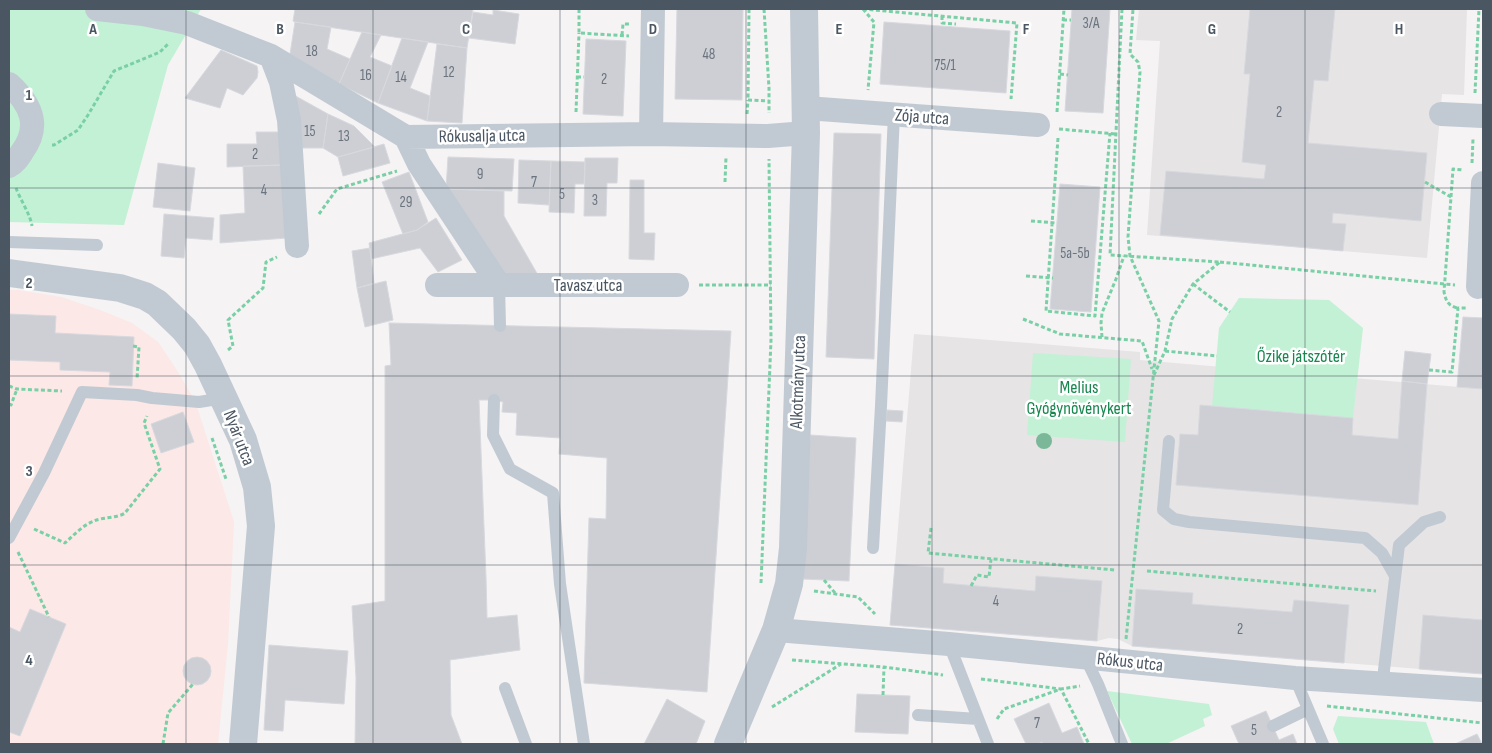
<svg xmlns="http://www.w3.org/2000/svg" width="1492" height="753" viewBox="0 0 1492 753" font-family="'Sofia Sans Condensed',sans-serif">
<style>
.education{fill:#e6e4e5}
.medical{fill:#fce8e6}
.green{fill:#c3f1d5}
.building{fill:#cdcfd5;stroke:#d7d9de}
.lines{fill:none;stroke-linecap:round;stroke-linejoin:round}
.path{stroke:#7ad0a6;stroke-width:3;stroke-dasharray:4 2.5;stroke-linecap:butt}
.service{stroke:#c1cad2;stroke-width:12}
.minor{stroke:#c1cad2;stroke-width:24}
.tertiary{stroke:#c1cad2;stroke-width:28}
.tree{fill:#7bb799}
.grid{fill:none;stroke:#4a5661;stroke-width:1;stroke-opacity:0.55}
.labels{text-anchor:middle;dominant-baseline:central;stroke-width:5;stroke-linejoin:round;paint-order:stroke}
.number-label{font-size:15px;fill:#6b747e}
.street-label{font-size:18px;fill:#4a5661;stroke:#fff}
.park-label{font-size:18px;fill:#17864f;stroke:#fff}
.grid-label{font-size:16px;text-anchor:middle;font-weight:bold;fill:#4a5661;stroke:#fff;stroke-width:5;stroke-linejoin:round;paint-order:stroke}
</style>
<rect width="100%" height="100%" fill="#f5f3f3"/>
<path class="education" d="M1139,9h328l-3,86 -22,-1 -15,164 -280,-23 13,-194 -24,-1z
M914,334l226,18v8l343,29v285l-351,-28 -14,-7 -9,-1 -12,3 -207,-16z"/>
<path class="medical" d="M9,290h9l43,7 39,13 32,13 26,19 18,27 19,32 39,121 -6,121 -10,101h-209z"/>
<path class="green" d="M9,9h192l-33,56 -44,160 -115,-3z
M1239,298l90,2 34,28 -10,90 -141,-12 7,-78z
M1033,353l98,6 -6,83 -98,-7z
M1107,691l102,13 3,11 -9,4 2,7 -39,18h-34z
M1338,716l88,6 8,22h-95l-6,-15z"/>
<path class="building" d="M295,9h178l-6,39 -172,-26 -2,-1z
M677,9h66l-1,91 -67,-1z
M1072,9h38l-7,104 -38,-2z
M1250,9h85l-7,72 -14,-1 -6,63 119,10 -6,68 -88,-8 -1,10 14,1 -3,27 -183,-16 6,-64 98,8 2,-14 -24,-3 8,-88h-6z
M493,10l26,4 -4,30 -46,-6 4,-26 20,3z
M295,22l36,5 -4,22 23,10 -11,25 -49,-30z
M884,22l126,9 -4,62 -126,-9z
M362,32l19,3 -11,22 22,9 -14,37 -39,-19z
M402,38l26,4 -18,46 20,8 -3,25 -49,-18z
M586,39l40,2 -3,75 -40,-2z
M437,44l30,4 -5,75 -35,-2z
M221,50l36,16 1,6 -1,6 -14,17 -16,-7 -7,20 -35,-10z
M292,94l36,20 -5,34h-27z
M328,114l26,12 21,21 -37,10 -15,-9z
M256,132h27v33l-56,2v-23h30z
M834,133l47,1 -7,225 -48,-2z
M384,144l6,19 -47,13 -5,-19z
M448,157l66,2 -2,32 -66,-2z
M585,158h33l-1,25h-10l-1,33h-22z
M519,160l32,1 -2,44 -31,-2z
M551,161l34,1 -1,22h-9l-1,29 -25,-1z
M158,163l37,5 -5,43 -37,-4z
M283,165l4,73 -67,5v-28l25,-2 -2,-47z
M409,172l19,50 -11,8 -14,4 -21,-52z
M630,180h14v53h11l-1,27 -25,-1z
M1060,184l40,3 -9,125 -41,-3z
M446,189l58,2v25l34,59 -34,2z
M164,214l50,4 -2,22 -26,-2 -2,20 -23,-2z
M436,218l26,42 -24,12 -18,-24 -49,11 -2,-16 48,-13z
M370,248l4,35 -17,5 -5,-37z
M386,281l7,39 -28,7 -8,-39z
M9,314l47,2 -1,17 79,4 -2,49 -23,-1 1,-13 -50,-2v-8l-51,-2z
M1463,317l20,1v71l-26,-2z
M389,323l342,8 -24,361 -123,-9 5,-165 17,1 1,-61 -48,-4 1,-16 -44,-3 1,-22 -15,-1 1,-10 -9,-2h-15l7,177 1,41 30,-3 3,35 -70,10 1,55 11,29h-107l1,-66 -4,-72 33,-5v-235l6,-1z
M1405,351l26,3 -4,30 -25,-3z
M1402,381l25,3 -9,121 -242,-20 4,-51 18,1 2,-30 153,13 -1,17 46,4z
M887,410l16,1 -1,11 -16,-1z
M183,412l11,30 -33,11 -10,-29z
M810,435l46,3 -7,143 -46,-2z
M895,564l49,4 -1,15 92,8 1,-15 66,5 -5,60 -207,-16z
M1136,589l57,4 -1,11 100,8 2,-12 55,5 -5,58 -212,-17z
M30,609l36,15 -46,112 -11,-4v-105l11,5z
M1423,615l60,5v54l-64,-5z
M269,645l79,6 -4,53 -59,-4 -2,31 -19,-1z
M183 671a14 14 0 1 1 28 0a14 14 0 1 1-28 0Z
M857,694l53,2 -2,38 -53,-2z
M667,699l38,22 -9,23h-52z
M1049,703l13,30 15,-6 7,17h-41l-1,-2 -5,2h-11l-12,-25z
M1266,711l13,29 14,-6 4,10h-58l-8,-18z
M1477,734l5,10h-27z"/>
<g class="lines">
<path class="path" d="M579,9v24l50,3
M749,9l-1,91 21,1
M764,9l5,79v25
M863,9l154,14 -6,76
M863,9l11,13 -6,68
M1122,9l-12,246 110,7 -27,22 -21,35 -7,32 -11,24
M942,16v7l14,1
M1063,20h8
M622,35l1,-11h7
M1060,74l8,1
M577,77h7
M1475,93l4,-84
M576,112l3,-79
M1057,112l7,-103
M747,114l1,-14
M1059,129l57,5
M1058,138l-12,173 49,5 15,-183
M52,145h2l24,-15 10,-15 26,-44 46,-19 8,-8
M1472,163l1,-24
M725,182l1,-25
M1425,182l26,15 -7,95c2,9 4,14 14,16
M16,188c4,11 15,28 16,38
M1451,197l2,-28 10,1
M319,214l18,-25 60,-18
M1031,221l25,2
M1220,262l235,23
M1026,276l27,2
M1193,284l37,28
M699,285h72
M1023,319l37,15 82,7 10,28
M1102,337l-1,-14 1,-10 14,-34 8,-23
M133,346l6,1 -2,32
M228,350l5,-4 -5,-26 35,-32 3,-26 11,-5
M1165,351l52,5
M1429,370l23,2 6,-64h9
M9,386l8,3 45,2
M9,404l2,1 6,-16
M212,438l14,41
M931,528l-3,25 187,17
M34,529l31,14c9,-8 18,-18 29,-22 9,-4 24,-3 31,-8l35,-44 -16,-46 3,-7
M18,552l31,65
M1147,571l229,20
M824,580l12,14
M761,583l10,-243 -2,-181
M971,586l6,-11 12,2 2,-18
M814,591l44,6 17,17
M1126,639l33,-318 -29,-65 -2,-19 12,-165 -2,-10 -8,-8 3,-45
M792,660l92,7 59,8
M981,679l80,10 28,55
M883,695l1,-28
M1327,706l156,17
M772,707l69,-43
M997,719l7,-10 57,-20 19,-3
M163,744l5,-31 25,-29"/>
<path class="service" d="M9,242l88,3
M499,285l1,41
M494,400l-1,35 17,34 43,24 7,91 24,160
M1169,441l-6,69 11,9 15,3 176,16 17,15 13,23
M9,538l35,-65 38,-81 55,3 15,3 47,4 25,-4
M873,548l8,-142 13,-292
M949,644l39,100
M1085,657l13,27 24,60
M1295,678l28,66
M1384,683v-13l15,-125 25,-23 16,-5
M505,688l21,56
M918,715l60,4
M1273,726l35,-17"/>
<path class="minor" d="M97,9l46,5 44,9 84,33 135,81 245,-3 117,2 38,-3
M271,56l10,26 8,38 8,126
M9,84c22,20 32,42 13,68 -4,6 -7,11 -13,14
M806,108l232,17
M1441,114l42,2
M651,134l2,-125
M406,137l13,27 80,121h178
M437,285h62
M1478,287l5,-104
M776,630l173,14 346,34 188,12"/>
<path class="tertiary" d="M9,273l111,15 25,8 12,7 27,26 13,16 11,20 35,75 14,47 4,39 -18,218
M728,744l48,-114 13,-46 4,-36 13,-415 -2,-124"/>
</g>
<circle class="tree" cx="1044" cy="441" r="8"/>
<path class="grid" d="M186,9v735M373,9v735M560,9v735M746,9v735M932,9v735M1119,9v735M1305,9v735M9,188h1474M9,376h1474M9,565h1474"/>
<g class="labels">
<g class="number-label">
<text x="1091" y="23">3/A</text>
<text x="312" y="51">18</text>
<text x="709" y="54">48</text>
<text x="945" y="65">75/1</text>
<text x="449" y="72">12</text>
<text x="366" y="75">16</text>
<text x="401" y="77">14</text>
<text x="604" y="79">2</text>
<text x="1279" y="112">2</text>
<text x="310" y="131">15</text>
<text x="344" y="136">13</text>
<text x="255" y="154">2</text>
<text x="480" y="174">9</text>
<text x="534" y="182">7</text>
<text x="264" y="190">4</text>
<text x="562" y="194">5</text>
<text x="595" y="200">3</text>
<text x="406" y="202">29</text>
<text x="1075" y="253">5a-5b</text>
<text x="996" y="601">4</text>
<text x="1240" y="629">2</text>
<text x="1037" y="723">7</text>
<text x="1254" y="730">5</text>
</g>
<g class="street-label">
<text transform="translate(922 117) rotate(4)">Zója utca</text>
<text transform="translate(482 136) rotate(-1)">Rókusalja utca</text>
<text x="588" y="285">Tavasz utca</text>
<text transform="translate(798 382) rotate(-88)">Alkotmány utca</text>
<text transform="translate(239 438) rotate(69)">Nyár utca</text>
<text transform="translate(1130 662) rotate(6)">Rókus utca</text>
</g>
<g class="park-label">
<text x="1301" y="356">Őzike játszótér</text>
<text x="1079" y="387">Melius<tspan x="1079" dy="21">Gyógynövénykert</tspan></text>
</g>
</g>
<g class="grid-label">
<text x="93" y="34">A</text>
<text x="280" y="34">B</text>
<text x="466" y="34">C</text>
<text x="653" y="34">D</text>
<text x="839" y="34">E</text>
<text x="1026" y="34">F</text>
<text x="1212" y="34">G</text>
<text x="1399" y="34">H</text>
<text x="29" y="100">1</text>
<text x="29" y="288">2</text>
<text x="29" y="476">3</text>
<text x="29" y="665">4</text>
</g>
<rect width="1492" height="753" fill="none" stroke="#4a5661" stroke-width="20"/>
</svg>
